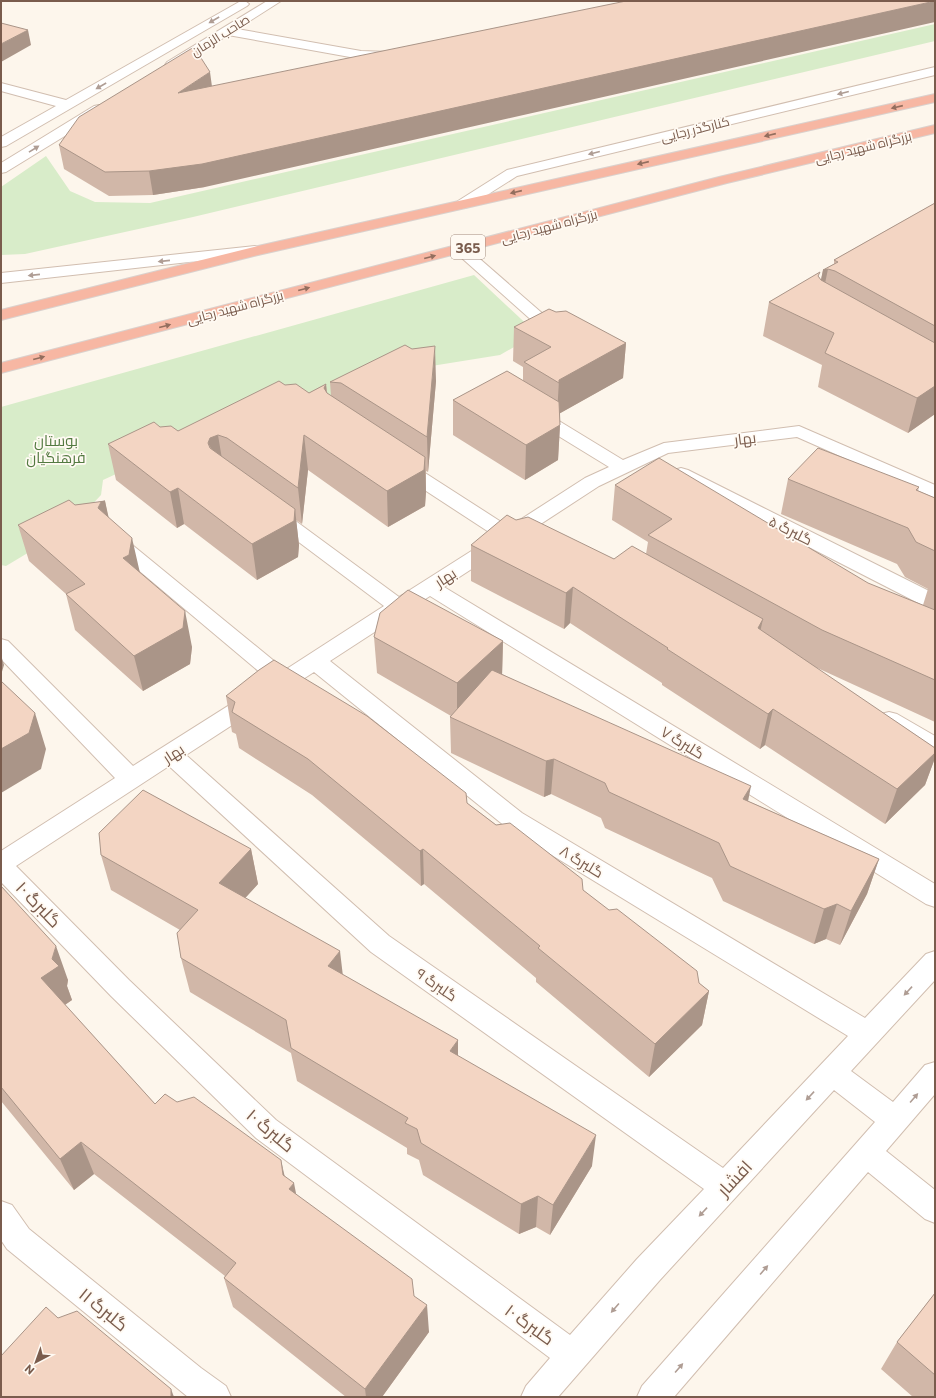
<svg xmlns="http://www.w3.org/2000/svg" width="936" height="1398" viewBox="0 0 936 1398" font-family="Commissioner,Cairo,sans-serif">
<style>
.green{fill:#d8ecc9}
.lines{fill:none;stroke-linecap:round;stroke-linejoin:round}
.minor-casing{stroke:#d1beb0;stroke-width:2}
.highway-casing{stroke:#dad1cd;stroke-width:2}
.minor{fill:#fff;fill-rule:evenodd}
.highway{fill:#f7b7a3;fill-rule:evenodd}
.wall{fill:#d1b7a8}
.shaded-wall{fill:#aa9588}
.building{fill:#f3d5c3;stroke:#aa9588}
.oneway{fill:#af9d94}
.oneway2{fill:#936e5e}
.labels{text-anchor:middle;dominant-baseline:central;stroke-width:3.5;stroke-linejoin:round;paint-order:stroke}
.far-street-label{font-size:13px;fill:#7a5c4d;stroke:#fffaf3}
.shield{fill:#fffaf3;stroke:#a28b7f;stroke-width:1}
.shield-label{font-size:14px;font-weight:bold;fill:#7a5c4d}
.street-label{font-size:15px;fill:#7a5c4d;stroke:#fffaf3}
.park-label{font-size:15px;fill:#537a41;stroke:#fffaf3}
.near-street-label{font-size:18px;fill:#7a5c4d;stroke:#fffaf3}
</style>
<rect width="100%" height="100%" fill="#fdf6ec"/>
<path class="green" d="M935,24v17l-742,176 -168,37 -24,1v-68l45,-31 24,35 25,11 55,1z
M474,275l63,59 -37,21 -81,13 -266,89 -50,23 -2,15 -30,32 -65,39 -5,-1v-158z"/>
<g class="lines">
<defs>
<path id="minor" d="M245,1l4,3 -2,2 -241,140 -5,1v-10l55,-31 -55,-15v-8l65,17 173,-98z
M267,1h14l-44,28 124,22 29,1 4,1 2,3 -2,3 -4,1 -29,-1 -133,-24 -53,33h-8l-2,-3 2,-3z
M935,67v8l-418,101 -49,31 -5,1 -5,-1 -2,-3 2,-3 49,-31z
M99,105l5,1 2,3 -2,3 -98,60 -5,1v-10l93,-57z
M460,244l5,2 93,81 2,3 -2,3 -6,2 -6,-2 -91,-81 -3,-3 3,-3z
M255,246l5,2 3,3 -3,3 -259,29v-10z
M535,409l6,1 82,50 41,-17 135,-17 136,59v13l-138,-61 -129,16 -69,33 -155,101 491,297v23l-9,-3 -496,-308 -100,65 192,152 343,205 61,-64 9,-3v29l-84,91 42,31 32,-37 10,-3v32l-49,57 49,39v33l-10,-4 -57,-47 -194,225h-37l5,-11 233,-264 -41,-32 -175,191 -101,116h-37l5,-11 24,-28 -294,-220 -145,-142 -110,-114v-31l114,-73 -114,-119v-20l7,2 125,125 136,-86 -158,-133 -3,-4 3,-4 7,-2 7,2 160,131 99,-64 -116,-87 -3,-4 3,-4 7,-2 7,2 117,86 96,-61 -101,-66 -2,-4 2,-4 7,-2 7,2 101,65 76,-49 24,-11 -80,-49 -3,-4 3,-4zM314,672l192,155 342,209 -125,132 -334,-232 -203,-181zM169,766l202,186 333,237 -67,70 -67,76 -294,-215 -147,-140 -113,-114z
M681,468l7,2 247,124v16l-7,-2 -254,-130 -2,-4 2,-4z
M889,712l8,2 38,22v18l-8,-2 -46,-26 -3,-6 3,-6z
M1,1201l11,4 17,24 172,139 25,18 5,11h-43l-181,-148 -6,-9z"/>
<path id="highway" d="M935,94v8l-677,153 -257,65v-10l257,-64z
M935,125v8l-208,50 -726,190v-10l718,-186z"/>
</defs>
<use href="#minor" class="minor-casing"/>
<use href="#highway" class="highway-casing"/>
<use href="#minor" class="minor"/>
<use href="#highway" class="highway"/>
</g>
<path class="wall" d="M59,145l146,42 -52,8 -44,1 -45,-27z
M935,203v211l-27,19 -90,-46 4,-22 -59,-29 6,-34 50,-25 2,3 2,-10 11,-6v-4z
M556,312l70,31 -3,35 -63,35v12l-2,35 -33,20 -72,-45v-35l70,-20v-13l-10,-6 1,-34z
M436,381l-8,91 -2,-1v21l-1,14 -37,21 -80,-57 -6,54 -6,-4 3,25 -1,12 -41,23 -73,-56 -7,4 -61,-48 -8,-36 52,-17 18,4 107,-46 24,8 17,-9 1,9 4,3 -1,-14z
M788,479l131,8 -1,4 17,7v224l-122,-56 122,82v10l-10,27 -40,39 -120,-79 -5,4 -98,-64v-2l-92,-60 -6,6 -93,-48v-36l45,-25 98,39 32,-5 2,-12 -36,-22 3,-35 308,120 5,-16 -23,-12 -8,-13 -116,-50z
M105,501l3,16 32,55 52,75 -2,17 -47,27 -68,-61 -9,-36 -37,-33 -11,-36 57,-20z
M374,637l129,4 -1,33 246,127 131,58 -12,35 -27,51 -14,-6 -12,5 -91,-43 -11,-23 -107,-50 -4,-10 -50,-24 -7,3 -93,-44 -1,-36 1,-1 -74,-43z
M226,696l241,107 116,87 126,101 -7,34 -53,52 -113,-95v-4l-112,-94 -3,2 -109,-91 -73,-47 -3,-14 -4,-2z
M251,849l7,35 -13,14 98,77 115,81 134,110 -42,69 -14,-8 -17,7 -96,-59 -4,-15 -12,-6v-6l-110,-67 -6,-28 -101,-61 -9,-34 -1,-28 -69,-40 -10,-35z
M1,886l67,94 -1,6 5,14 -7,5 90,99 130,72 11,18 118,102 15,36 -47,65h-36l-113,-90 -9,-29 1,-2 -131,-102 -20,16 -73,-89z
M935,1293v104h-22l-32,-28 16,-27z"/>
<path class="shaded-wall" d="M935,1v21l-730,165 -52,8 -4,-24z
M28,30l3,15 -30,17v-18z
M210,72l3,22 -35,-1z
M828,269l-7,34 -5,1 7,-34z
M626,343l-3,35 -66,37 2,-35z
M435,346l1,35 -8,91 -1,-35z
M326,384l3,35 -5,-31z
M935,384v30l-27,19 9,-35z
M560,425l-2,35 -33,20 1,-35z
M218,435l6,36 -16,-28 2,-5z
M304,435l4,35 -6,54 -4,-36z
M425,457l1,35 -1,14 -37,21 -1,-36z
M178,488l6,36 -7,4 -7,-36z
M105,501l8,36 -15,-29 3,-6z
M295,509l4,36 -1,12 -41,23 -5,-36z
M132,538l8,35 -17,-15z
M573,587l-3,36 -6,6 2,-36z
M185,611l7,36 -2,17 -47,27 -9,-35z
M763,619l-8,36 3,-27z
M503,641l-1,36 -45,42v-36z
M1,655l3,10 -3,10z
M773,709l-8,36 -5,4 8,-35z
M35,713l11,36 -5,20 -40,24v-44z
M935,753v5l-10,27 -40,39 12,-35z
M554,759l-3,35 -7,3 2,-36z
M751,786l-7,36 -1,-23z
M251,849l7,35 -31,34 -8,-35z
M423,849l1,35 -3,2 -1,-35z
M879,859l-12,35 -27,51 11,-34z
M837,904l-11,35 -12,5 10,-35z
M56,946l12,34 -1,6 5,14 -18,12 -13,-34 11,-19z
M340,951l4,34 -16,-19z
M709,991l-7,34 -53,52 6,-33z
M458,1040v33l-8,-22z
M596,1135l-4,31 -42,69 3,-30z
M81,1142l13,32 -20,16 -14,-31z
M281,1160l7,31 -5,-16z
M294,1183l6,31 -11,-25z
M538,1196l-2,31 -17,7 2,-30z
M427,1305l2,27 -47,65h-16l-1,-8z
M171,1389l3,8h-3z"/>
<path class="building" d="M626,1h309l-733,163 -53,7 -44,1 -46,-27 20,-28 115,-70 16,25 -32,21z
M1,23l27,7 -27,14z
M935,203v123l-100,-55 -7,-2 -5,1 15,-8 -4,-2z
M820,272l-2,4 3,4 114,63v43l-18,12 -92,-45 9,-20 -65,-31z
M549,309l7,3 10,-1 60,32 -67,37v3l-35,-21 27,-15 -37,-20z
M405,345l7,4 23,-3 -8,91 -86,-54 -11,-1z
M507,371l52,31 1,23 -34,20 -73,-45z
M279,381l6,4 11,-1 13,9 17,-9 -2,4 3,5 98,64 -1,13 -37,21 -83,-56 -6,53 -71,-50 -9,-3 -8,3 -2,5 2,5 85,61 -1,12 -42,23 -74,-56 -8,4 -62,-48 46,-22 6,5 11,-1 7,5z
M818,448l101,39 -3,3 19,8v53l-19,-9 -8,-14 -120,-49z
M659,458l209,125 67,27v70l-113,-50 -174,-95 24,-16 -57,-34z
M69,500l6,5 30,-4 -4,1 -3,6 34,30 -3,17 -6,3 62,53 -2,17 -49,28 -68,-62 19,-10 -67,-59z
M507,515l9,5 12,-3 86,42 18,-13 131,73 -5,9 177,120v5l-38,36 -124,-80 -5,5 -101,-65 1,-1 -95,-61 -7,6 -95,-48z
M408,590l95,51 -46,42 -83,-46 6,-24z
M274,660l93,56 99,77 1,10 29,22 14,-2 72,56 1,11 26,20 8,-1 80,62 2,12 10,8 -54,53 -117,-96 2,-2 -117,-97 -3,2 -112,-92 -76,-47 3,-10 -9,-6 33,-26z
M492,670l259,116 -8,13 136,60 -28,52 -14,-7 -13,5 -94,-43 -11,-23 -110,-51 -4,-9 -51,-24 -8,2 -96,-44z
M1,681l34,32 -6,20 -28,16z
M143,790l108,59 -32,34 121,68 -12,15 130,74 -8,11 146,84 -43,70 -15,-9 -17,8 -100,-61 -4,-14 -12,-6 3,-5 -117,-70 -5,-28 -105,-62 -4,-25 21,-23 -97,-55 -2,-22z
M1,886l55,60 -4,13 7,7 -18,12 114,126 10,-10 12,8 17,-5 87,63 2,15 11,8 -5,6 123,90 2,17 13,9 -62,84 -141,-111 12,-15 -155,-121 -21,17 -59,-72z
M935,1293v82l-38,-33z
M46,1307l12,11 19,-7 94,78v8h-170v-41z"/>
<defs><path id="oneway-solid" d="M-6-.8H1V-3.2L6.5 0L1 3.2V.8H-6Z"/></defs>
<g class="oneway">
<use href="#oneway-solid" transform="translate(214 20) rotate(150)"/>
<use href="#oneway-solid" transform="translate(101 86) rotate(150)"/>
<use href="#oneway-solid" transform="translate(843 93) rotate(166)"/>
<use href="#oneway-solid" transform="translate(34 149) rotate(-32)"/>
<use href="#oneway-solid" transform="translate(594 153) rotate(166)"/>
<use href="#oneway-solid" transform="translate(164 261) rotate(174)"/>
<use href="#oneway-solid" transform="translate(34 275) rotate(174)"/>
<use href="#oneway-solid" transform="translate(908 991) rotate(133)"/>
<use href="#oneway-solid" transform="translate(810 1096) rotate(133)"/>
<use href="#oneway-solid" transform="translate(914 1098) rotate(-49)"/>
<use href="#oneway-solid" transform="translate(703 1212) rotate(133)"/>
<use href="#oneway-solid" transform="translate(764 1270) rotate(-49)"/>
<use href="#oneway-solid" transform="translate(615 1308) rotate(131)"/>
<use href="#oneway-solid" transform="translate(679 1368) rotate(-49)"/>
</g>
<g class="oneway2">
<use href="#oneway-solid" transform="translate(897 107) rotate(167)"/>
<use href="#oneway-solid" transform="translate(770 135) rotate(167)"/>
<use href="#oneway-solid" transform="translate(643 163) rotate(167)"/>
<use href="#oneway-solid" transform="translate(516 192) rotate(167)"/>
<use href="#oneway-solid" transform="translate(430 257) rotate(-15)"/>
<use href="#oneway-solid" transform="translate(304 289) rotate(-15)"/>
<use href="#oneway-solid" transform="translate(165 326) rotate(-15)"/>
<use href="#oneway-solid" transform="translate(39 358) rotate(-15)"/>
</g>
<g class="labels">
<g class="far-street-label">
<text transform="translate(220 35) rotate(-32)">صاحب الزمان</text>
<text transform="translate(695 129) rotate(-14)">کنارگذر رجایی</text>
<text transform="translate(863 147) rotate(-14)">بزرگراه شهید رجایی</text>
<text transform="translate(549 226) rotate(-15)">بزرگراه شهید رجایی</text>
<text transform="translate(235 307) rotate(-15)">بزرگراه شهید رجایی</text>
</g>
<rect class="shield" x="451" y="235" width="34" height="24" rx="3"/>
<g class="shield-label">
<text x="468" y="247">365</text>
</g>
<g class="street-label">
<text transform="translate(745 438) rotate(-7)">بهار</text>
<text transform="translate(791 530) rotate(27)">گلبرگ ۵</text>
<text transform="translate(445 577) rotate(-33)">بهار</text>
<text transform="translate(683 742) rotate(32)">گلبرگ ۷</text>
<text transform="translate(173 753) rotate(-33)">بهار</text>
<text transform="translate(582 861) rotate(31)">گلبرگ ۸</text>
<text transform="translate(437 984) rotate(35)">گلبرگ ۹</text>
</g>
<g class="park-label">
<text x="56" y="440">بوستان<tspan x="56" dy="17">فرهنگیان</tspan></text>
</g>
<g class="near-street-label">
<text transform="translate(39 904) rotate(46)">گلبرگ ۱۰</text>
<text transform="translate(271 1130) rotate(40)">گلبرگ ۱۰</text>
<text transform="translate(734 1178) rotate(-47)">افشار</text>
<text transform="translate(104 1309) rotate(39)">گلبرگ ۱۱</text>
<text transform="translate(530 1324) rotate(36)">گلبرگ ۱۰</text>
</g>
</g>
<rect width="936" height="1398" fill="none" stroke="#7a5c4d" stroke-width="4"/>
<g transform="translate(36 1362) rotate(221)" stroke="#fffaf3" stroke-width="3" paint-order="stroke">
<path d="M0-3L7 15L0 10L-7 15Z" fill="#7a5c4d"/>
<text y="-6" font-size="11" font-weight="bold" text-anchor="middle" fill="#7a5c4d">N</text>
</g>
</svg>
